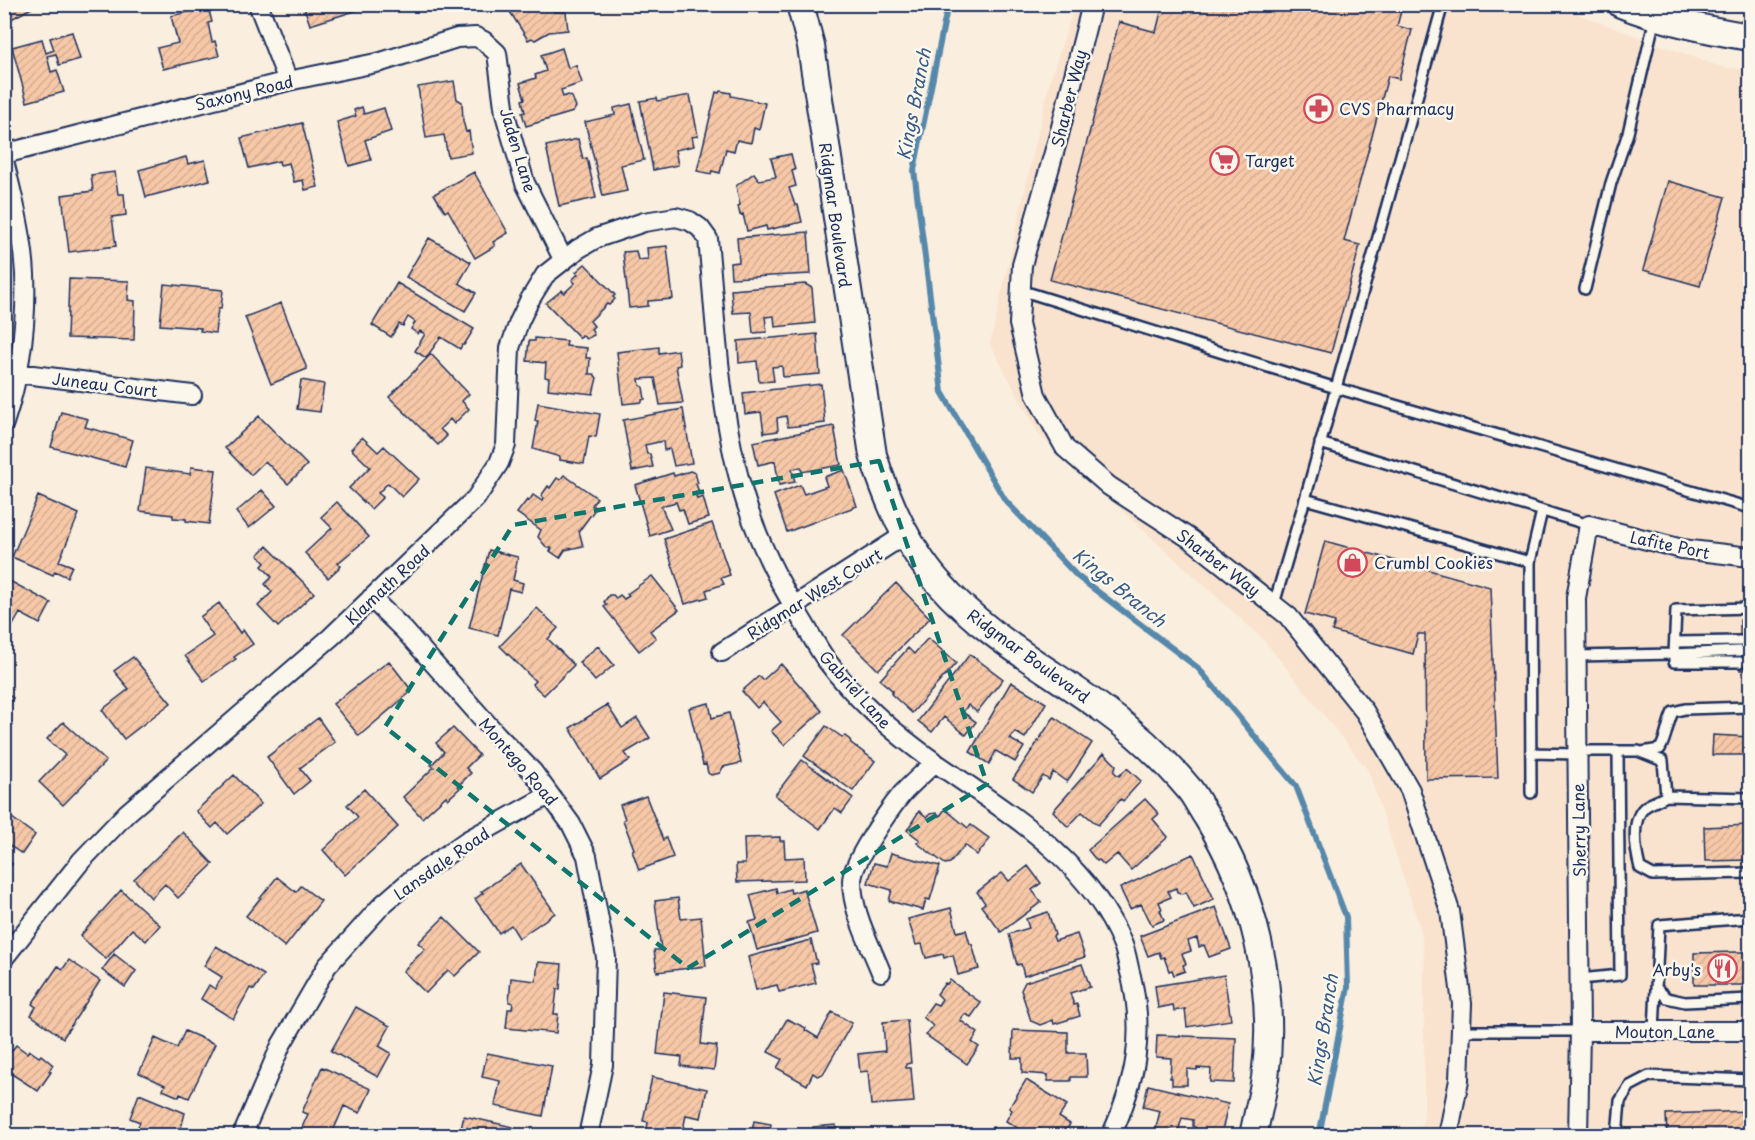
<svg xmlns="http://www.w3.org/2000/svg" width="1755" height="1140" viewBox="0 0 1755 1140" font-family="'Playpen Sans',sans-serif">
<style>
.built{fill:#f9e3ce}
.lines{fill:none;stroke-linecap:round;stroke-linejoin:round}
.stream{stroke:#5688ab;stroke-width:6}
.building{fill:url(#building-hatch);stroke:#1b2f5e;stroke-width:1.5}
.lane-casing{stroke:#1b2f5e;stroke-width:14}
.street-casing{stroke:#1b2f5e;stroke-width:22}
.secondary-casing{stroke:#1b2f5e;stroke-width:30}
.lane{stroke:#fbf7ec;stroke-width:9}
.street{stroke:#fbf7ec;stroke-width:18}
.secondary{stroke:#fbf7ec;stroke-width:26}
.marked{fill:none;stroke:#0f766e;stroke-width:4.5;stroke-dasharray:12 8;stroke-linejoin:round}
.labels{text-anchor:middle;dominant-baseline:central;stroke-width:5;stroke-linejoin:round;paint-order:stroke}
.street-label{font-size:16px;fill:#1b2f5e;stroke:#fbf7ec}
.poi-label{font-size:16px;fill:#1b2f5e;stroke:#fbf7ec;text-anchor:start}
.water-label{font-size:18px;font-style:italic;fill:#395b85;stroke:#fbf7ec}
</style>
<defs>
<pattern id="building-hatch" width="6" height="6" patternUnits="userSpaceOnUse" patternTransform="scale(1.5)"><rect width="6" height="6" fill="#f7c8a7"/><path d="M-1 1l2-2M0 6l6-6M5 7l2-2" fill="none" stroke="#d3ac92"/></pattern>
</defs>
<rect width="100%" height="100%" fill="#faeede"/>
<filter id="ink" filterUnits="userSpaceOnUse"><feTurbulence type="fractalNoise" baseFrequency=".0167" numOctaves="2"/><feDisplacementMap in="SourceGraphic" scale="12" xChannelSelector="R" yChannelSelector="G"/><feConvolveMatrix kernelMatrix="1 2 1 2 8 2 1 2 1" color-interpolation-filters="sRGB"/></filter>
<g filter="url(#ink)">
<path class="built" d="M1075,5h477l169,62 29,3v1065h-332l6,-18v-160l-3,-26 -53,-161 -105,-131 -224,-204 -49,-91 60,-264z"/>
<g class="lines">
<path class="stream" d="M948,4l-34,166 28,222 63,108 72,76 121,92 98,118 50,131 2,70 -29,149"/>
</g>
<path class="building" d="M4,4h35l-35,19z
M303,4h53l2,6 -48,15z
M505,4h45l4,8h12l2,18 -19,2 -14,8 -3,-2 -4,2z
M1163,4h214l24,7 -4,15 15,4 -13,49 -11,-3 -44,165 16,4 -29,108 -281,-73 69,-258 37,10z
M208,7l4,15 -4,1 4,19 3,-1 4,15 -56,13 -6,-21 21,-5 -7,-27z
M72,32l8,27 -21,6 -3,-11 -9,2 4,16 6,-2 7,22 -37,10 -15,-55 30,-8 4,14 8,-3 -4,-12z
M562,48l6,20 8,-3 6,18 -21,7 2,7 5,-2 4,2 4,10 -3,5 -47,14 -4,-13 3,-1 -3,-12 3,-1 -5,-16 16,-5 -1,-3 11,-4 -5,-16z
M454,81l3,18 5,3 1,19 3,11 3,-1 3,22 -24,4 -4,-22 -18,3 -8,-51z
M720,91l11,2v3l34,7 -6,27 -5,-2 -3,15 -14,-3 -3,11 -8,-2 -6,24 -8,-2 -1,3 -14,-3 19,-79 3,1z
M690,95l8,41 -6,1 2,9 -19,4 3,15 -25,5 -13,-69 17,-3 1,3z
M631,104l13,56 -23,5 6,26 -24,5 -18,-74 30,-7 -1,-7z
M362,107l2,7 20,-6 7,23 -26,9 6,20 -22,6 -12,-44 19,-6 -2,-6z
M302,123l16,64 -13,3 -2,-10 -9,2 -5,-19 -9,2 -1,-4 -30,7 -8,-30z
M578,139l5,20 4,-1 9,40 -37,8 -13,-60z
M791,154l4,16 -3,1 4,15 -7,2 6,17h3l4,17 -35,8 -1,-4 -19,5 -4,-17 -3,1 -2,-9 2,-1 -4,-19 18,-13 5,7 17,-3 -5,-19z
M186,157l2,7 17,-4 5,20 -64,17 -7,-27z
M115,172l3,22h6l2,21 -14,2 4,29 -47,6 -7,-57 31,-4 -2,-16z
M474,172l34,61 -15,9 2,4 -20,12 -27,-48 -3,2 -11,-18z
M1668,181l57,16 -25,89 -57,-16z
M808,232l3,42 -80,4 -1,-15 9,-1 -2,-24z
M429,238l42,24 -12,21 17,10 -11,18 -59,-34z
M667,246l6,53 -25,2v5l-19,2 -6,-56 13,-1 2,9 10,-1 -1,-11z
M585,264l30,31 -2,2 2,2 -6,6 -2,-1 -17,17 4,5 -3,3 3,6 -8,4 -4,-4 -2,3 -34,-35 16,-13 2,3 11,-10 -3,-3 6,-6 -2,-2z
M69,279l60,2 -1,19 7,1 -1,39 -67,-2z
M397,283l77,46 -10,16h-2l-2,4 -19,-12 -15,21 -11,-7 10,-17 -5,-3 -2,3 -7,-5 4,-7 -7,-5 -5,9 -4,-2 -8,13 -19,-12z
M164,284l59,6 -2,19h-3l-3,24 -15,-2 1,-3 -41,-3z
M805,284l7,4 3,35 -40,4 -1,-11 -9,1 2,15 -14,1 -2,-21 -18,1 -2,-23z
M281,303l26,66 -36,15 -26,-67z
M817,334l3,40 -37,3 -1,-11 -10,1 2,14 -15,1 -2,-21 -18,2 -1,-22z
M535,338l32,3 -1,5 21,2 -1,10h4l-1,16h5l3,4 -4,16 -45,-5 1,-11 -4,-1 1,-14 -19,-2 2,-20h6z
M659,347v6l19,-3 2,15 -4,1 7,37 -23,2 -5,-27 -16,1 1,6 3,2 2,12 -3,1v2l-19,2 -6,-52z
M431,354l38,40 -7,7 7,8 -15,15 -4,-5 -10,10 7,7 -9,9 -49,-48z
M301,380l23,4 -4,28 -23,-3z
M821,384l4,39 -37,4 -2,-11 -9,2 1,13 -14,2 -3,-21 -16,2 -2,-21z
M538,403l62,11 -4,23 -7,-1 -5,28 -24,-4v-3l-27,-8 5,-28h-3z
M683,409l9,54 -18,3 -4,-17 -6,1 -1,-9 -18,4 2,9h3l3,13 -21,4 -9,-51z
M61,412l27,7 -3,8 48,13 -8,27 -74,-20z
M259,416l48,49 -19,19 -23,-23 -14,14 -26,-27z
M834,426l7,39 -39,7 -1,-5 -9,2 3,13 -16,3 -4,-24 -17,4 -5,-23z
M362,437l16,15 6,-6 35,33 -17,18 -14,-14 -10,10 5,4 -12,12 -22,-21 21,-21 -19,-18z
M191,467l25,3 -7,54 -23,-3v-2l-13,-1v-3l-33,-4 6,-43 44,6z
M844,470l13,36 -70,26 -13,-37 26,-10 4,9 23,-8 -3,-9z
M690,471l5,2 3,10 -2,1 3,8 -4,1 2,6 6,-2 6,21 -21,6 -5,-15 -4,1 -3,-8 -15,4 10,23 -21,7 -15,-51 38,-12 1,3z
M564,475l33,23 -5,7 4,3 -17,23 4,15 -18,4 -5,8 -10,-7 2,-3h-5l-9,-11 3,-7 -24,-17 10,-13 2,1 4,-6 9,6 2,-3 -3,-2 7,-10 2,2 7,-10 3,2z
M262,490l14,16 -27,22 -13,-16z
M38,496l41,18 -20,47 13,5 -5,11 -12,-6 -2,4 -41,-18z
M337,502l32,35 -31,26 3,3 -13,12 -23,-25 27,-25 -11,-11z
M712,523l18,52 -9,3 3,6 -18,6 2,7 -23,7 -21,-65z
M1325,541l165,46 8,191 -72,1 -1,-145h-7l-5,20 -81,-23 3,-9 -30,-8z
M267,546l47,47 -36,34 -20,-21 14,-14 -7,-8 7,-7 -10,-11 3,-3 -7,-8z
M489,550l29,7 -5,23 10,3 -2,9 -12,-3 -11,46 -29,-7z
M652,576l27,34 -29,21 6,7 -17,13 -35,-44 3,-2 -3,-3 5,-7h4l3,3 4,-3 4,4 5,-3 -2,-2z
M4,578l47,25 -11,21 -20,-11 -16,28z
M896,583l34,35 -52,52 -35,-35z
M219,603l21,30 3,-3 10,14 -19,13 2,2 -32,22 -19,-25 28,-20 -13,-19z
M537,608l21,20 -10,11 26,26 -30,30 -12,-11 3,-3 -35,-35z
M1740,620h10v50h-10z
M928,638l28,25 -44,50 -21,-19 2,-3 -13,-11 28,-32 6,6z
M598,646l16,19 -19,16 -16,-19z
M970,654l33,25 -26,33 -9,-7 -5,7 13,10 -10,13 -22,-18 -12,15 -14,-11z
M133,657l38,46 -47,36 -22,-29 27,-21 -15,-18z
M389,661l23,30 -53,45 -26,-32z
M781,664l41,47 -38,34 -13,-14 10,-9 -18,-20 -6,6 -15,-17 17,-15 4,4z
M1011,682l35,21 -21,35 -10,-6 -5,7 14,8 -9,15 -19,-11 -7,13 -19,-12z
M4,692l9,6 -9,11z
M709,703l3,15 17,-5 12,50 -18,4 -3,6 -9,2 -3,-2 -2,-9 -3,1 -14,-57z
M607,705l15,23 15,-10 13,20 -25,15 5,7 -30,19 -30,-51z
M1054,717l38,26 -25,39 -14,-10 -4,8 -6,-4 -11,16 -19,-13z
M318,718l17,24 -35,26 10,13 -16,13 -27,-37z
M63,722l43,39 -43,44 -24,-23 26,-27 -18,-16z
M826,726l16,11 3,-1 5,4 1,3 24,18 -22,30 -49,-35z
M453,728l26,27 -13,13 5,5 -13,13 2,2 -12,11 -2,-3 -24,22 -19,-21 31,-30 -3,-2 13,-13 -8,-9z
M1713,735l37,2v18h-38z
M1104,753l12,12 -2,7 5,4 8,-8 14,13 -18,20 -2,-2 -23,26 -16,-13 -14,15 -15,-16z
M802,760l51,38 -11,15 -7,-5 -15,21 -45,-34z
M234,775l27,29 -34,30 -10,-11 -5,5 -16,-17z
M364,789l34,38 -53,48 -22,-25 35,-33 -11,-12z
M646,796l17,44 3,-2 7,19 -34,13 -7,-20 2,-1 -11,-29 2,-1 -5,-14z
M1145,799l14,15 -6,5 15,18 -37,33 -14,-16 -13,11 -5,-5 -2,1 -9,-11z
M945,809l23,19 3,-3 19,14 -13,16 -12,-10 -15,18 -5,1 -28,-21 3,-3 -13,-10 12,-19 8,6 3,-3 7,-1 3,3z
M4,812l31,23 -13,19 -12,-8 -6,8z
M1750,825v35l-45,1 -1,-34z
M183,832l30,32 -35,34 -13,-14 -14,14 -17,-19z
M780,837v4h4l1,17 19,-1 1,23 -68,2 -1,-18h9l-1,-26z
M891,853l49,13 -10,34 -4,-1 -3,11 -34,-9 3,-11 -24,-7 6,-20 13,3z
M1193,854l21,45 -20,9 -8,-16 -3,2 -6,-2 -1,-4 -8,3 3,6 -12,5 3,7 -2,1 4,10 -12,5 -11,-21 -11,5 -10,-21z
M4,858l8,6 -8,10z
M521,864l34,49 -36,25 -8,-13 -12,8 -24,-34 8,-6 -2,-1z
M1028,866l13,17 -9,7 9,12 -40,30 -20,-26 4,-3 -8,-11 25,-19 7,8z
M277,877l19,15 5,-6 20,15 -36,46 -39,-31z
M776,888l1,5 13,-4 1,4 13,-4 13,44 -60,17 -8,-28 8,-2 -7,-25z
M121,890l39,35 -14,16 -14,-12 -26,30 -26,-23z
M678,898l3,21 20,-2 5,49 -49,6 -3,-22h7l-6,-49z
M1216,907l15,42 -22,8 -5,-12 -5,2 -2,-9 -9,3 3,10 -9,3 4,10 -3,1 2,6 -11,4 -2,-5 -3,1 -5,-14 -3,1 -2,-6 -11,4 -8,-20z
M951,908l6,24 9,-2 4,14h2l7,25 -21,6 -5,-20 -9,3 -1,-4 -17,4 -4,-14 -6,1 -8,-26z
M1048,912l7,23 -2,1 2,5 22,-7 8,23 -61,19 -3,-12 -4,1 -8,-31 20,-6 -3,-9z
M444,917l35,35 -24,24 -7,-6 -22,23 -23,-22 22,-22 -7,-6z
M811,940l6,23 -6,1 5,19 -37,9 -2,-7 -21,5 -8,-33z
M216,946l48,29 -10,15 -4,-2 -17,31 -32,-20 8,-14 6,4 7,-12 -18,-11z
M1738,952h12v33h-56v-32z
M114,954l22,17 -11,16 -23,-17z
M69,960l31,21 -37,57 -32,-23 5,-8 -4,-3 26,-38 5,3z
M538,962l24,2 -2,25h-3l-3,25h4l-2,19 -50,-5 2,-19h4l1,-6 -4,-1 2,-24 25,3z
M1082,964l8,23 -20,6 4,12 3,-1 3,12 -26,8 -1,-4 -13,5 -9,-4 -10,-31 4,-8z
M1224,975l7,45 -44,7 -2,-18 -11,2 -1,-6 -15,3 -3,-22z
M950,980l31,23 -10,14 -6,-3 -5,6 18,13 -6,9 7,5 -12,17 -41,-29 7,-9 -10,-9 10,-14 5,2 4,-6 -5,-5 8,-11 2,1z
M664,992l42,5 -5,47 16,2 -3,24 -33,-4 1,-9 -25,-3z
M356,1007l34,19 -11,20 12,7 -13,24 -47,-26z
M832,1012l20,11 -29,51 -6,2 -4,-3 -6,12 -30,-17 5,-9 -14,-7 19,-33 19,9 -1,2 13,8z
M907,1020l4,43 -5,1v4h5l3,34 -43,3 -3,-34 -8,1 -2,-18 27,-3 -2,-29z
M1013,1030l55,2v21h18l1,24h-16v4h-23v-6l-26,-2v-15h-10z
M185,1031l30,13 -26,54 -9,-4 -1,3 -16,-7 2,-5 -26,-12 16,-35 22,10z
M1157,1035l79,3 -2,45 -24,-1 1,-13 -14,-1v2l-10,-1v16h-15v-7h-2l1,-20 -15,-1z
M16,1045l11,8 2,-3 10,7 2,-2 12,10 -4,6 2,1 -13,19 -34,-22v-8z
M487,1053l65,13 -9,50 -48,-10 5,-25 -18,-4z
M322,1067l49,22 -11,24 -16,-7 -13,30h-22l-9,-4 8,-18 -6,-2z
M652,1077l55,12 -6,29 -15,-3 -3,15 23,6h-60l2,-14 -5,-1z
M1026,1080l41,25 -8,12 11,7 -7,12h-12l-11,-7 -4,7h-6l-24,-15 6,-11 -3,-2z
M1148,1085l80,19 -7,32h-25l1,-7 -4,-3v-6l-11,-2 -4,14 -9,-2 -1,6h-14l6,-25 -17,-4z
M139,1094l46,19 -6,23h-45l6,-14 -10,-4z
M1750,1111v25h-83l-1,-22z
M464,1116l49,11 -1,5 17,4h-79l1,-9 10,2z
M754,1121l17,3 -2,12h-18z
M836,1125l1,8 13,-1v4h-45l8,-2v-7z
M993,1127l4,6 6,-3 3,6h-29z"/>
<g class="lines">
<defs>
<path id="lane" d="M1585,289l26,-106 17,-50 27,-115
M1020,290l316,98 105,-377 4,-7
M1320,443l269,82
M1530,562l12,-51
M1274,604l31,-105
M1675,642l65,-1
M1576,656l98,-2 2,-44 74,-2
M1740,662h-66v-8l66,-3
M1577,751h61l25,10 3,35 84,2
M1642,752l18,-3c7,-12 7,-25 13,-37l12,-3 65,-2
M1531,753l46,1
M1531,793l-1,-231 -225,-63 31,-111 414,120
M1666,796c-6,4 -16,7 -21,11 -15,13 -9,45 -5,61l13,7 97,-2
M1580,979l40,-4 -2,-224
M1656,988l11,10 18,4 65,-3
M1461,1031h119
M1654,1031l5,-106 91,-7
M1617,1136l3,-35 10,-15 19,-10 101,4"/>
<path id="street" d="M258,4l30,77
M1092,4l-33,131 -37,130 -3,59 17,71 29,53 44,38 83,54 96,76 77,96 45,78 40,121 12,93 -3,76 -11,56
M4,154l284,-73 93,-19 76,-24 19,-1 8,4 13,12 8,61 20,69 38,76
M4,161c9,37 19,75 21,113 2,50 -5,101 -21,149
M17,373l175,22
M371,598l33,32 93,105 36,37 38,52 16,32 19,101 -3,108 -15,71
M722,652l184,-118
M4,958l77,-97 46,-48 204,-176 145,-139 23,-35 7,-18 4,-97 9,-26 10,-21 16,-26 33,-26 19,-11 47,-16 32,-5 14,4 10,7 8,11c8,85 11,174 36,257 14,46 36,89 61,129 7,12 14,25 22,36 30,40 69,74 109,102 72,50 152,96 187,182 4,10 5,21 8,31 14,58 5,105 -20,160
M881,972c-11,-28 -29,-60 -29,-91 0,-19 37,-71 50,-87 10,-11 22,-21 33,-32
M1580,1031h170
M242,1136l39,-91 46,-79 55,-61 30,-26 56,-39 81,-45
M1578,1136l2,-105 -4,-433 13,-73 93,24 68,8"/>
<path id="secondary" d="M800,4l11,42 62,409c14,45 34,92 66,128 46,53 109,86 165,127 32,23 61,50 86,80 6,8 11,18 17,27 47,76 70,171 58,261 -3,19 -8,38 -12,58
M1621,4c42,17 85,26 129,33"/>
</defs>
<use href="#lane" class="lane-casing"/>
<use href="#street" class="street-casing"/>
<use href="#secondary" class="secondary-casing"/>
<use href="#lane" class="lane"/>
<use href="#street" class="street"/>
<use href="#secondary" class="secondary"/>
</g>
</g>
<path class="marked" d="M879,461l108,323 -299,184 -303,-241 128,-202z"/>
<defs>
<symbol id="pharmacy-ring" viewBox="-11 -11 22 22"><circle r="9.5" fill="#fbf7ec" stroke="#d1495b" stroke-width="1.5"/><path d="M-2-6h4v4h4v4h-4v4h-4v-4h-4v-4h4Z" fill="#d1495b"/></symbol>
<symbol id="supermarket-ring" viewBox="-11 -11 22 22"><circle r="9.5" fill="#fbf7ec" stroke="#d1495b" stroke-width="1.5"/><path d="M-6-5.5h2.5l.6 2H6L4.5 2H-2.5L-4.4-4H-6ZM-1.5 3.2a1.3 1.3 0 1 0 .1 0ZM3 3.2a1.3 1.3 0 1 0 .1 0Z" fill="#d1495b"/></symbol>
<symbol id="shop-ring" viewBox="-11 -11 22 22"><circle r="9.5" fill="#fbf7ec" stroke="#d1495b" stroke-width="1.5"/><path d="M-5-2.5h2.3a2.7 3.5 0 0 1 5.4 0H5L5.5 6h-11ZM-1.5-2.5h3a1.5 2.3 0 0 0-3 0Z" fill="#d1495b"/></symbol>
<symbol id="restaurant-ring" viewBox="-11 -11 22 22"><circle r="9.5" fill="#fbf7ec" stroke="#d1495b" stroke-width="1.5"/><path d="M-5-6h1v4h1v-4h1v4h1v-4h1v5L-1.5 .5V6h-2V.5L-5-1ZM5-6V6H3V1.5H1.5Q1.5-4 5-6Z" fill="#d1495b"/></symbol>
</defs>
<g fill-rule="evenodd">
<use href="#pharmacy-ring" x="1302" y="92" width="33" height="33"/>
<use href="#supermarket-ring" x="1208" y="144" width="33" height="33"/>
<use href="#shop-ring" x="1336" y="546" width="33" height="33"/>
<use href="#restaurant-ring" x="1706" y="952" width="33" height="33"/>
</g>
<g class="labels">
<g class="street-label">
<text transform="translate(244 92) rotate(-14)">Saxony Road</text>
<text transform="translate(1068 98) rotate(-76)">Sharber Way</text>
<text transform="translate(519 150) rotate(73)">Jaden Lane</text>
<text transform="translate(836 215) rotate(82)">Ridgmar Boulevard</text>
<text transform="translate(105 384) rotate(7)">Juneau Court</text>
<text transform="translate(1670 544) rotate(12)">Lafite Port</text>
<text transform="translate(1219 562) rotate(37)">Sharber Way</text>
<text transform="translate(387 584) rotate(-43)">Klamath Road</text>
<text transform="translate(814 593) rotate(-32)">Ridgmar West Court</text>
<text transform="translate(1029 655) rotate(36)">Ridgmar Boulevard</text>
<text transform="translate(856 689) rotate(48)">Gabriel Lane</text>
<text transform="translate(519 761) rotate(49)">Montego Road</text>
<text transform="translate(1578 830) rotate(-91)">Sherry Lane</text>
<text transform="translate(441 863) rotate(-35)">Lansdale Road</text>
<text x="1665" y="1031">Mouton Lane</text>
</g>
<g class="poi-label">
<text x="1339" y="108">CVS Pharmacy</text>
<text x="1245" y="160">Target</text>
<text x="1374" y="562">Crumbl Cookies</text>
<text x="1701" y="969" text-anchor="end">Arby's</text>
</g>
<g class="water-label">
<text transform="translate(913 104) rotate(-79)">Kings Branch</text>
<text transform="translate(1120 587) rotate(39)">Kings Branch</text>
<text transform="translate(1322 1030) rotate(-81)">Kings Branch</text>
</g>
</g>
<rect width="1755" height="1140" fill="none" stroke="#fbf7ec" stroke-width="24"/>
<rect x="12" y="12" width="1731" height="1116" fill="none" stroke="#1b2f5e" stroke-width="2" filter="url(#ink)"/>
</svg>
